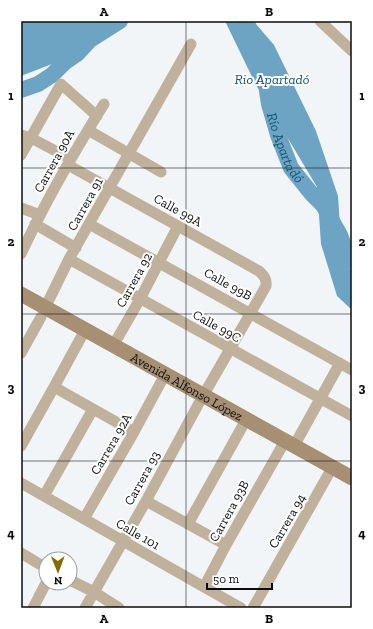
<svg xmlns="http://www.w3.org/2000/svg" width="373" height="629" viewBox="0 0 373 629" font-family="'Zilla Slab',serif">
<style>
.water{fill:#6ea4c3}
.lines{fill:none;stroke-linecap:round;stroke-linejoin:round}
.river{stroke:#6ea4c3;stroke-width:16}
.street{stroke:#c0b19d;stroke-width:11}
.secondary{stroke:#a68f72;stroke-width:15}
.grid{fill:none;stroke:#0b0c0d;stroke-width:1;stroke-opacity:0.55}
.labels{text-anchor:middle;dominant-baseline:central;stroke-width:4;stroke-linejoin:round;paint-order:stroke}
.street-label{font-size:13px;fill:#0b0c0d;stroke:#fff}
.water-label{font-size:14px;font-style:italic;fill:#115575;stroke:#fff}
.neatline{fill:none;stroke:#0b0c0d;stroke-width:1.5}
.grid-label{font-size:13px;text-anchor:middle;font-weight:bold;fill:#0b0c0d}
</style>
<rect width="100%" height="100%" fill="#f2f5f8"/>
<path class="water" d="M21,21h96l-14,11 -51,32 -31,12z
M225,21h30l1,3 18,21 42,86 22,65 4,60 10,16v38l-15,-14 -16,-52 -4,-57 -61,-102z"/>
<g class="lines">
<g class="river">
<path d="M21,90l17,-6 14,-9 12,-12 13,-9 13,-14 30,-19"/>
<path id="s1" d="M267,91l2,13 9,31 13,33 20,25 12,12 17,30 6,16 6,10"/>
</g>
<path class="street" d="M320,21l32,30
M88,130l73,42
M21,135l10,3 40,21
M21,155l40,-71 36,32
M68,165l191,106c5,5 8,8 7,15l-36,63 -27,47
M21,208l19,7
M35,224l41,24
M89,224l263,146
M21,254c24,-52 53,-102 83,-150
M69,259l283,157
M45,308l24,-49 122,-215
M113,346l27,-47 38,-73
M21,353l20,-36
M54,387l80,45
M21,446l33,-59 31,-57
M294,446l46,-83
M21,483l220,125
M44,496l49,-87
M146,501l42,23 38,21
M84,519l50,-87 27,-50
M188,524l54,-97
M21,553l25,15
M70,580l24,12 25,16
M204,587l22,-42 55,-97
M33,608l13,-25
M85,608l61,-107 53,-98
M253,608l79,-140"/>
<path class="secondary" id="s2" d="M21,294l331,184"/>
</g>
<path class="grid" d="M186,21v587M21,168h331M21,314h331M21,461h331"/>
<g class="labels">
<g class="street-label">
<text transform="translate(54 161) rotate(-61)">Carrera 90A</text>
<text transform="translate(85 204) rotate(-61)">Carrera 91</text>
<text transform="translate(178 210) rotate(29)">Calle 99A</text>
<text transform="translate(134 280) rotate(-61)">Carrera 92</text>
<text transform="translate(228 284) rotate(29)">Calle 99B</text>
<text transform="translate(217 326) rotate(29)">Calle 99C</text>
<text stroke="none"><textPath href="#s2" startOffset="190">Avenida Alfonso López</textPath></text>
<text transform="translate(111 444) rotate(-60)">Carrera 92A</text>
<text transform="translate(142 478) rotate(-61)">Carrera 93</text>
<text transform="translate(229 511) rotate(-61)">Carrera 93B</text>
<text transform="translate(287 521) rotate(-60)">Carrera 94</text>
<text transform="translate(138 534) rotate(30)">Calle 101</text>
</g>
<g class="water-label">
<text x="272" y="79">Rio Apartadó</text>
<text stroke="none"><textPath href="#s1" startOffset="60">Río Apartadó</textPath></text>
</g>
</g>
<rect width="373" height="629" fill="none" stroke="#ffffff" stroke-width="44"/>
<g transform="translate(58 571) rotate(179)"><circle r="19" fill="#ffffff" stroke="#9d9e9e"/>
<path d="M0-3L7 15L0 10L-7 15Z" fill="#836c08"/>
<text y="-6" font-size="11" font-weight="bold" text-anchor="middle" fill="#0b0c0d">N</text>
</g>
<path d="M207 583v6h65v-6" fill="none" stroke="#0b0c0d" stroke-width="2"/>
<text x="213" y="583" font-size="12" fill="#0b0c0d" stroke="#ffffff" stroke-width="3" paint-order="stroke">50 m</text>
<rect x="22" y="22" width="329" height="585" class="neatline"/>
<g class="grid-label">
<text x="104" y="16">A</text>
<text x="269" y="16">B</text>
<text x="11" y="100">1</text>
<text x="362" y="100">1</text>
<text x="11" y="246">2</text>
<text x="362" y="246">2</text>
<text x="11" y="392">3</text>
<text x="362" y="392">3</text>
<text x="11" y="538">4</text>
<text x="362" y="538">4</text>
<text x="104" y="623">A</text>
<text x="269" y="623">B</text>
</g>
</svg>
